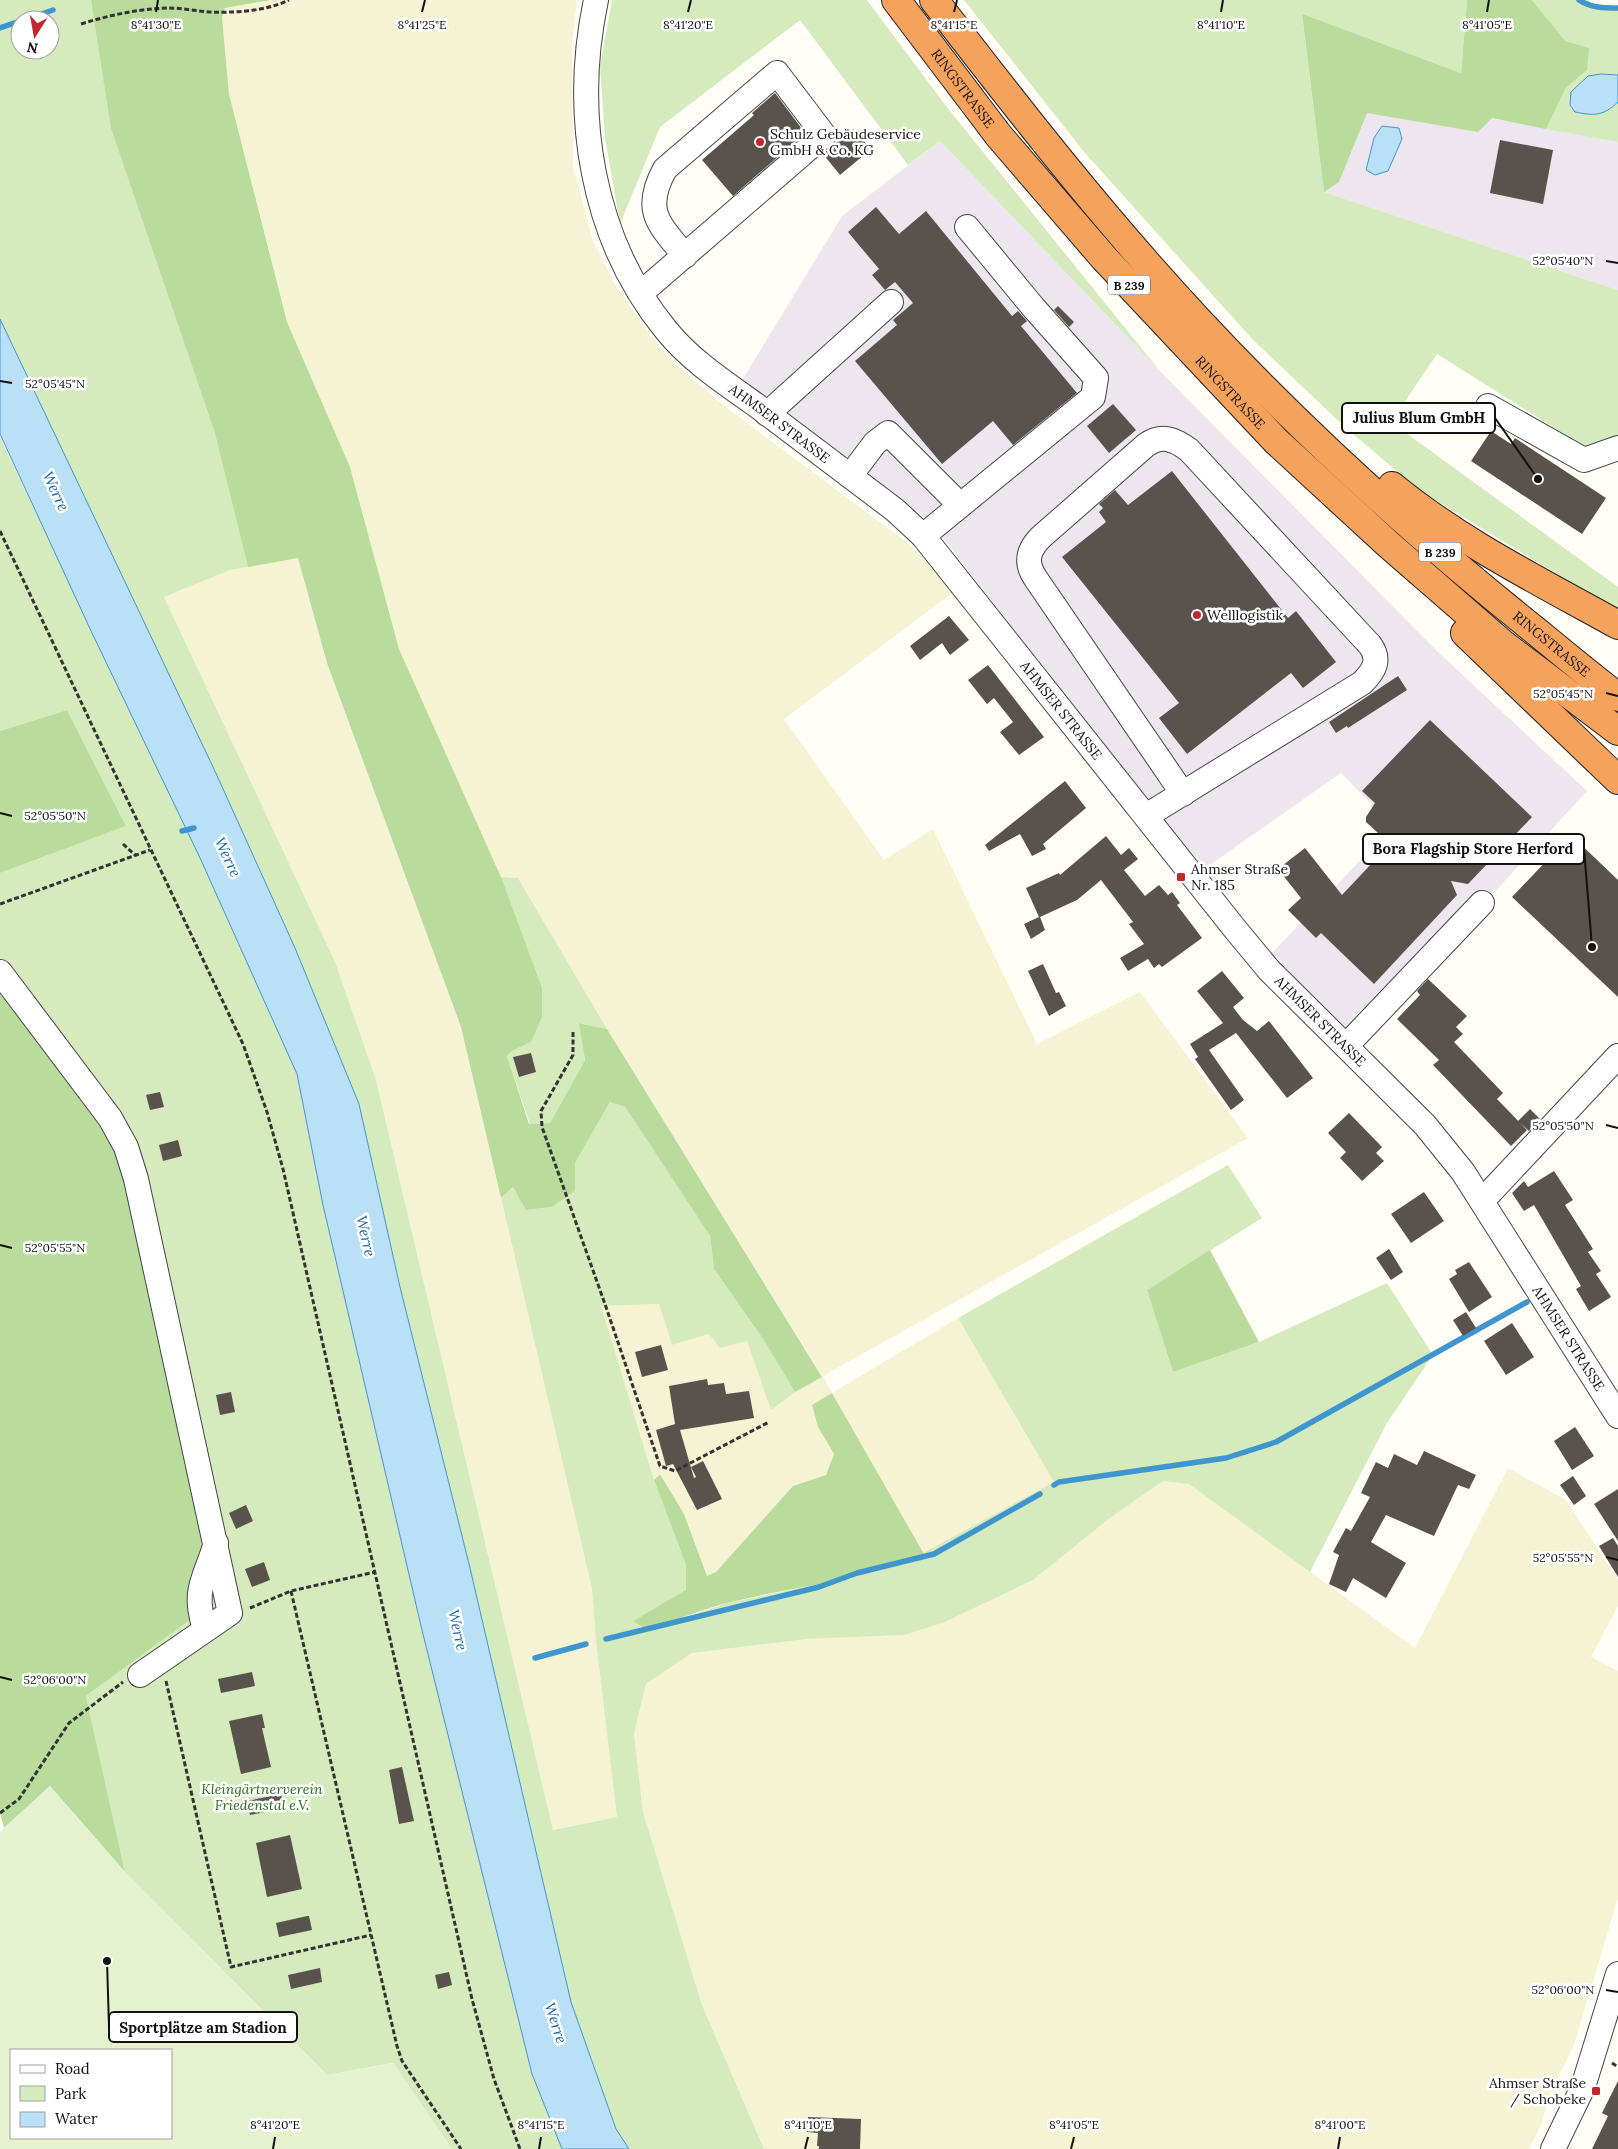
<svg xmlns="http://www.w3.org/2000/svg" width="1618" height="2149" viewBox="0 0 1618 2149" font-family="Lora,serif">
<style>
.industrial{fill:#eee6ef}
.farmland{fill:#f6f3d4}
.green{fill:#d5ebbd;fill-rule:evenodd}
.forest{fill:#b9dc9c}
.pitch{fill:#e6f2cf;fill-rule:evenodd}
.water{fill:#b9e0f7;stroke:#3f96cf}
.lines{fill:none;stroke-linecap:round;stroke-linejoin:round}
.stream{stroke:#3f96cf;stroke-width:5.5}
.building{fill:#5a524d}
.minor-casing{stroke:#444;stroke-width:26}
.highway-casing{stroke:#222;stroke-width:30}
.path{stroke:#333;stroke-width:3;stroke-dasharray:5 2.5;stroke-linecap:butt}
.minor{stroke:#fff;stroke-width:24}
.highway{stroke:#f5a25d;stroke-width:28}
.ticks{fill:none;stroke:#111;stroke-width:2}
.poi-dot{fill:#c4262e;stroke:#fff;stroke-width:2}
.labels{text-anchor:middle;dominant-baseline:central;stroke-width:5;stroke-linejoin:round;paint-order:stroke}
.shield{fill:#fff;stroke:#585858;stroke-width:1}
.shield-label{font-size:12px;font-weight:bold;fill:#111}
.street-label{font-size:14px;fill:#111;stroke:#fff}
.poi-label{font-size:14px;fill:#111;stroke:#fff;text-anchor:start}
.park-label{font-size:14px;font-style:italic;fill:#2f6b1f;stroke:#fff}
.water-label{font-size:15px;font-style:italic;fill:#1768a6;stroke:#fff}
.ticks-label{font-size:12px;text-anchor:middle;fill:#111;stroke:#fff;stroke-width:5;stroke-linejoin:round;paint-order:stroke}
.leader{fill:none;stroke:#111;stroke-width:2}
.callout-dot{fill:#111;stroke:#fff;stroke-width:2}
.callout{fill:#fff;stroke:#111;stroke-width:2}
.callout-label{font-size:15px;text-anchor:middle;font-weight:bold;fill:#111}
</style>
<rect width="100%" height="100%" fill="#fffdf5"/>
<path class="industrial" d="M1353,92l265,50v148l-294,-98z
M940,141l219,229 278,281 150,140 -136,149 -97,100 -82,-87 121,-127 -52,-53 -141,99 -270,-351 -189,-139 101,-166z"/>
<path class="farmland" d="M271,0h306l-5,43 1,123 19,72 22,45 35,51 26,29 48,42 186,139 46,47 -171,128 100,141 49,-31 104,215 103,-52 108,146 -425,238 9,17 126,-75 97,163 -131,73 -92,-161 -14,34 16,27 -8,21 -33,11 -77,86 -9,4 -23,-62 -24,-40 -6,6 -54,-174 59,-2 13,41 37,-11 38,7 24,68 24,-17 27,-16 -215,-347 -89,-151 -17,-1 -102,-228 -49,-182 -63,-145 -58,-228 -7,-77 3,-9z
M298,557l29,106 134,364 131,562 4,53 21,175 -64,13 -177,-750 -212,-483 66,-27z
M1508,1468l58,32 52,80v26l-27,51 27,14v227l-44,147 -25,52 -8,28 -12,24h-765l-62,-144 -59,-193 -9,-78 12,-50 46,-31 115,-14 97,-4 41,-13 88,-42 77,-62 53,-37 26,3 226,164z"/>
<path class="green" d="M0,0h91l6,31 117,399 34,137 -18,3 -66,27 171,365 41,118 177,750 64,-13 -21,-175 -4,-53 -91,-391 12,-11 14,23 25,-3 23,-16v-28l35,-61 15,5 85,129 4,33 49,70 32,53 -24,18 -24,-69 -27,7 -11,-14 -37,11 -13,-41 -58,2 53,174 32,85v26l-53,30 14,9 80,-27 117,-24 66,-19 144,-78 -96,-164 270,-153 34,53 -115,72 26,82 86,-30 128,-59 46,72 -46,68 -77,149 -121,-88 -26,-3 -53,37 -77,62 -88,42 -41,13 -97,4 -115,14 -46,31 -12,50 9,78 59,193 62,144h-135l-13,-20 -45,-127 -101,-434 -70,-281 -41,-182 -64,-157 -81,-179 -214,-450zM20,20h30v30h-30z
M612,0h255l79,106 213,264 -219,-229 -32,24 -108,-145 -140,107 -40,97 -15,-86 -5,-72z
M964,0h503l-6,73 -159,-58 22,177 294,98v154l-10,-6 -25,8 -146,-92 -46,68 227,165v21l-38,-20 -161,-98 -73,-62 -93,-88 -168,-187z
M1532,0h56l5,4 25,3v68l-17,-1 -26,38c20,4 28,4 43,-10v40l-72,-13 20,-41 21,-18z
M0,437l201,423 96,214 26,131 98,421 111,448 30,75h-110l-59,-86 -66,12 -202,-203 -39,-176 104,-76 -190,-634v-113l126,-47 -59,-116 -67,21z
M501,877l17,1 89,151 -27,-6 5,37 -35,63 -20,1 -23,-68 5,-5 19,-9z"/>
<path class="forest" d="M91,0h180l-46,8 -3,9 7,77 58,228 63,145 49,182 102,228 41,111v29l-11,25 -19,9 -5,5 22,68 21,-1 35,-63 -6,-37 28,6 215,348 -27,15 -32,-53 -49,-70 -4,-33 -85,-129 -15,-5 -35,61v28l-23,16 -26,3 -13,-23 -12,11 -40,-171 -134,-364 -29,-105 -50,9 -34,-137 -103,-302z
M1467,0h65l33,41 24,7 -2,22 -21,18 -20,41 -54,-11 -14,14 -111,-19 -28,69 -15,10 -22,-178 159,59z
M67,710l59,116 -126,47v-142z
M0,986l119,164 88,387 -17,83 -104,76 39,176 -75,-86 -46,42 -4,-16z
M1210,1250l49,92 -86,30 -26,-82z
M832,1393l92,161c-62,28 -131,32 -197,49 -27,7 -53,18 -80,27l-14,-9 53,-31v-25l-32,-85 6,-6 24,40 23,62 9,-4 77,-86 33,-11 8,-21 -16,-27 -6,-22z"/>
<path class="pitch" d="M50,1786l75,86 202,203 66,-12 59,86h-452v-317zM11,2050h160v88h-160z"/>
<path class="water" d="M1601,74l17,1v27c-15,14 -23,14 -43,10l-5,-7 1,-13 17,-16z
M1382,126l17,2 3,11 -14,32 -13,4 -9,-5 8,-32z
M0,319l214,450 81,179 64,156 41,183 70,281 101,434 45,127 13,20h-67l-30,-75 -111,-448 -98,-421 -26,-131 -96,-214 -109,-227 -92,-199z"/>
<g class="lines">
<path class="stream" d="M1579,0c12,8 25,8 39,8
M24,20l29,-10
M0,28l20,-7
M182,831l12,-3
M1054,1485l5,-3 167,-24 50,-16 251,-140
M606,1639l213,-52 38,-14 77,-19 106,-60
M535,1658l51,-14"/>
</g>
<path class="building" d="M775,93l30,40 -72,63 -31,-36 52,-45 -2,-2z
M853,129l18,20 -31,26 -17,-21z
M1500,140l53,10 -10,54 -53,-11z
M876,207l23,27 27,-23 86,105 6,-5 9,10 -6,5 56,67 -64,52 -20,-24 -51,43 -87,-103 42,-36 -4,-5 20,-17 -18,-21 -10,8 -13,-15 7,-6 -31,-37z
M1058,306l16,16 -5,5 -15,-17z
M1113,404l23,26 -27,23 -22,-27z
M1491,431l20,13 4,-6 91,60 -24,36 -111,-73z
M1172,471l116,147 8,-7 40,51 -33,26 -12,-15 -104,81 -28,-36 20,-15 -117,-146 44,-35 -7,-10 4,-4 -4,-4 16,-14 13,15z
M949,616l20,24 -19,15 -8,-12 -22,17 -10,-14z
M988,665l56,72 -25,18 -19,-23 13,-10 -19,-24 -7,6 -19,-24z
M1398,676l9,14 -59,38 -1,-2 -11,7 -7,-11z
M1430,720l102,97 -64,67 -17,-3 6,14 -83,89 -53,-51 -5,5 -28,-28 13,-12 -23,-29 27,-21 37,47 48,-51 -24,-22v-5l9,-14 -13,-12z
M1065,781l21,27 -43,36 3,5 -14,7 -12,-22 -31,17 -4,-6z
M1571,835l47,45v117l-106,-100z
M1106,836l15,19 8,-7 9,11 -14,11 21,26 14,-11 9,10 4,-3 8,11 -3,2 25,33 -40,29 -3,-3 -5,4 -6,-9 -20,12 -8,-13 24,-14 -15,-20 4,-2 -32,-42 -24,20 -37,17 5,13 -14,9 -7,-15 15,-7 -13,-29 33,-15 1,2z
M1043,964l13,29 3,-1 7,14 -17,10 -21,-45z
M1222,971l22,27 -11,9 10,13 14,11 12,-10 44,57 -26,20 -51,-65 -27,17 35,50 -13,10 -36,-51 3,-2 -8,-13 33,-21 -26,-32z
M1428,979l39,37 -11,11 7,7 -9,8 49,51 -6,6 30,31 -16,16 -78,-81 6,-5 -42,-41 23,-24 -3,-4z
M531,1053l5,19 -17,5 -6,-20z
M160,1092l4,15 -14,3 -4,-15z
M1530,1109l10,10 -11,12 -11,-10z
M1349,1113l33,34 -6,6 8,8 -22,20 -22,-23 6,-6 -18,-19z
M178,1140l4,16 -19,5 -4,-16z
M1554,1171l19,29 -8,5 28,44 -5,3 13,19 -5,3 15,23 -22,14 -13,-22 5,-3 -47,-81 -10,6 -12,-18 12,-12 4,6z
M1424,1192l20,29 -33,22 -20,-29z
M1389,1249l14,23 -12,8 -15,-22z
M1469,1262l23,35 -23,15 -20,-33 8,-5 -2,-4z
M1466,1312l10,16 -13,8 -10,-16z
M1512,1323l22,34 -28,18 -22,-34z
M661,1345l7,25 -26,7 -7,-25z
M707,1379l1,6 16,-2 2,11 23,-3 5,27 -74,12 14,48 2,-1 -5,-10 12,-6 19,38 -25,11 -24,-46 -7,2 -10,-36 19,-6 -6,-38z
M231,1392l4,20 -15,3 -4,-20z
M1575,1427l19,29 -22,14 -18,-29z
M1424,1451l52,24 -7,14 -11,-4 -24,51 -48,-21 -15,27 35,21 -20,35 -33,-20 -7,14 -17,-8 10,-29 -6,-3 13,-24 5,3 19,-34 -9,-4 15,-31 12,6 6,-14 23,11z
M1573,1476l13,20 -12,9 -14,-20z
M1618,1489v52l-24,-37z
M246,1505l7,16 -17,8 -7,-16z
M1613,1538l5,8v31l-19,-31z
M264,1562l6,18 -18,7 -7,-18z
M252,1672l3,14 -34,7 -3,-14z
M262,1714l3,14h-3l9,39 -30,7 -12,-53z
M402,1767l12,54 -15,3 -10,-54z
M281,1794l3,14 -34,7 -3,-14z
M290,1835l12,54 -35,8 -11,-54z
M307,1916h2l3,14 -33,7 -3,-14z
M320,1968l2,14 -31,7 -3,-14z
M449,1972l3,13 -14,4 -3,-14z
M1618,2081v68h-26l16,-33 -6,-3z
M808,2117l53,2 -1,30h-41v-3h-2l1,-13 -11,-1z"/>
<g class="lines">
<defs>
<g id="minor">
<path id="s1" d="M596,0c-24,113 -5,238 70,330 24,30 59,53 90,75 46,35 92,70 139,105l28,26 312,393 34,41 156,155 38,47 155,244"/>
<path d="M641,293l183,-158 -47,-62 -112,96c-23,42 -6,55 20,87"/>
<path d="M1488,406l96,54 34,-12"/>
<path d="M767,414l124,-112"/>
<path d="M850,476l25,-33 13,-10 72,72"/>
<path d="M923,536l170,-139 3,-19 -63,-71 -66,-80"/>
<path d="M1146,816l216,-133c12,-12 19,-23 8,-38l-181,-195c-15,-11 -27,-16 -43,-5l-105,92c-14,14 -16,26 -5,42l147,215"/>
<path d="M0,972l110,146 16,29 10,32 94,434 -90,62"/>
<path d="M1346,1046l136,-143"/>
<path d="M1482,1201l136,-145"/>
<path d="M205,1629c-13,-40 0,-49 11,-86"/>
<path d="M1553,2149l30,-62 35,-113"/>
</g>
<g id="highway">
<path id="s2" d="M896,0l103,136 105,122 172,183 113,104 115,100 114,86"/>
<path id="s3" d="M934,0c84,109 169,218 263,319 105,113 220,217 340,313 27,22 53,44 81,65"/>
<path d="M1392,486c68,56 149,96 226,139"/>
<path d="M1465,633l153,147"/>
</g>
</defs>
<use href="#minor" class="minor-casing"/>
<use href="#highway" class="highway-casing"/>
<path class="path" d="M81,24c29,-9 57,-15 87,-16 14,0 28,3 42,4 26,1 56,-1 79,-12
M0,531l243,513 24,68 16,57 189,830 22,80 26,70
M123,844l12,11
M0,904l150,-54
M573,1032v23l-32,56 1,16 64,180 54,159 15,5 94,-49
M291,1591l106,455 5,15 59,88
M250,1608l41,-17 84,-19
M166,1681l65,286 140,-32
M0,1813l19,-14 50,-76 54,-41
M1612,2063l6,4"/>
<use href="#minor" class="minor"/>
<use href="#highway" class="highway"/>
</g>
<path class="ticks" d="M156,12l2,-12M422,12l3,-12M688,12l3,-12M954,12l3,-12M1221,12l2,-12M1487,12l2,-12M1606,261l12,2M0,381l12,2M1606,693l12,3M0,813l12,3M1606,1125l12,3M0,1245l12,3M1606,1557l12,3M0,1677l12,3M1606,1990l12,2M273,2149l2,-12M539,2149l2,-12M805,2149l3,-12M1071,2149l3,-12M1338,2149l2,-12"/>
<g class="poi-dot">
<circle cx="760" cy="142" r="5"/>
<circle cx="1197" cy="615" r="5"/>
<rect x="1176" y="872" width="10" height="10" rx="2.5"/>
<rect x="1591" y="2086" width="10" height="10" rx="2.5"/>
</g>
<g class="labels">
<g class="shield">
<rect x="1108" y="275.5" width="42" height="19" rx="4"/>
<rect x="1419" y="542.5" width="42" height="19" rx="4"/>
</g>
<g class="shield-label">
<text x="1129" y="285">B 239</text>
<text x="1440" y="552">B 239</text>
</g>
<g class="street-label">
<text stroke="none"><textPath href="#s2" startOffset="111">RINGSTRASSE</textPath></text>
<text stroke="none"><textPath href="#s2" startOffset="516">RINGSTRASSE</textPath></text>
<text stroke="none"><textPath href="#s1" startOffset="496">AHMSER STRASSE</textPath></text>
<text stroke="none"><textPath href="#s3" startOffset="895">RINGSTRASSE</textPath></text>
<text stroke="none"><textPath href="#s1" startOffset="901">AHMSER STRASSE</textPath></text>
<text stroke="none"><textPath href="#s1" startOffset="1306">AHMSER STRASSE</textPath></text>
<text stroke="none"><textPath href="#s1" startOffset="1711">AHMSER STRASSE</textPath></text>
</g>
<g class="poi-label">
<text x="770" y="134">Schulz Gebäudeservice<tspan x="770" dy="16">GmbH &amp; Co. KG</tspan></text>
<text x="1207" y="615">Welllogistik</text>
<text x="1191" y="869">Ahmser Straße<tspan x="1191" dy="16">Nr. 185</tspan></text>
<text x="1586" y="2083" text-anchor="end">Ahmser Straße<tspan x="1586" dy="16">/ Schobeke</tspan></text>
</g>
<g class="park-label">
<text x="262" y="1789">Kleingärtnerverein<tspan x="262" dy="16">Friedenstal e.V.</tspan></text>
</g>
<g class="water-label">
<text transform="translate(56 491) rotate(65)">Werre</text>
<text transform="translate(228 857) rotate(65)">Werre</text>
<text transform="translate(366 1236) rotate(77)">Werre</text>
<text transform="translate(458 1630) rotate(77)">Werre</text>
<text transform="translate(556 2023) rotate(72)">Werre</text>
</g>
</g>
<g class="ticks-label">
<text x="156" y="29">8°41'30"E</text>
<text x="422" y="29">8°41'25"E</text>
<text x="688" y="29">8°41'20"E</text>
<text x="954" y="29">8°41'15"E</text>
<text x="1221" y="29">8°41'10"E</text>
<text x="1487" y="29">8°41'05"E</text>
<text x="1563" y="265">52°05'40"N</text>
<text x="55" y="388">52°05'45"N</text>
<text x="1563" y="698">52°05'45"N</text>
<text x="55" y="820">52°05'50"N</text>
<text x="1563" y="1130">52°05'50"N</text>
<text x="55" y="1252">52°05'55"N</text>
<text x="1563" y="1562">52°05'55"N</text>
<text x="55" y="1684">52°06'00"N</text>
<text x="1563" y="1994">52°06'00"N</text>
<text x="275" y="2129">8°41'20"E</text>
<text x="541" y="2129">8°41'15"E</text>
<text x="808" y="2129">8°41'10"E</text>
<text x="1074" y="2129">8°41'05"E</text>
<text x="1340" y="2129">8°41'00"E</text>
</g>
<path class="leader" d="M1538 479L1495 418M1592 947L1584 849M107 1961L109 2027"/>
<g class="callout-dot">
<circle cx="1538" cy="479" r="5"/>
<circle cx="1592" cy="947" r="5"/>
<circle cx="107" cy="1961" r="5"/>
</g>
<g class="callout">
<rect x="1342" y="403" width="153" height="30" rx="5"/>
<rect x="1363" y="834" width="221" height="30" rx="5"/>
<rect x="109" y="2012" width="188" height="30" rx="5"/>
</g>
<g class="callout-label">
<text x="1419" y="423">Julius Blum GmbH</text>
<text x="1473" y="854">Bora Flagship Store Herford</text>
<text x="203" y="2033">Sportplätze am Stadion</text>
</g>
<rect x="10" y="2049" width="162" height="90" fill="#ffffff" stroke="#a0a0a0"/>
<rect x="20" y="2065" width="25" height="8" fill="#ffffff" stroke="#a0a0a0"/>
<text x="55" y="2074" font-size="15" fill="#111111">Road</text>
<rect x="20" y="2086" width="25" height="15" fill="#d5ebbd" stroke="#a0a0a0"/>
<text x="55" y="2099" font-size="15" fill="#111111">Park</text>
<rect x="20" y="2112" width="25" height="15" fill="#b9e0f7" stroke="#a0a0a0"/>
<text x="55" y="2124" font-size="15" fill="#111111">Water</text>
<g transform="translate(35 35) rotate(191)"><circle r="24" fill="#ffffff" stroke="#a0a0a0"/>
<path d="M0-4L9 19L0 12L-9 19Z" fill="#c4262e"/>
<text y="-8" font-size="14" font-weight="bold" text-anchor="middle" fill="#111111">N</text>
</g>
</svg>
